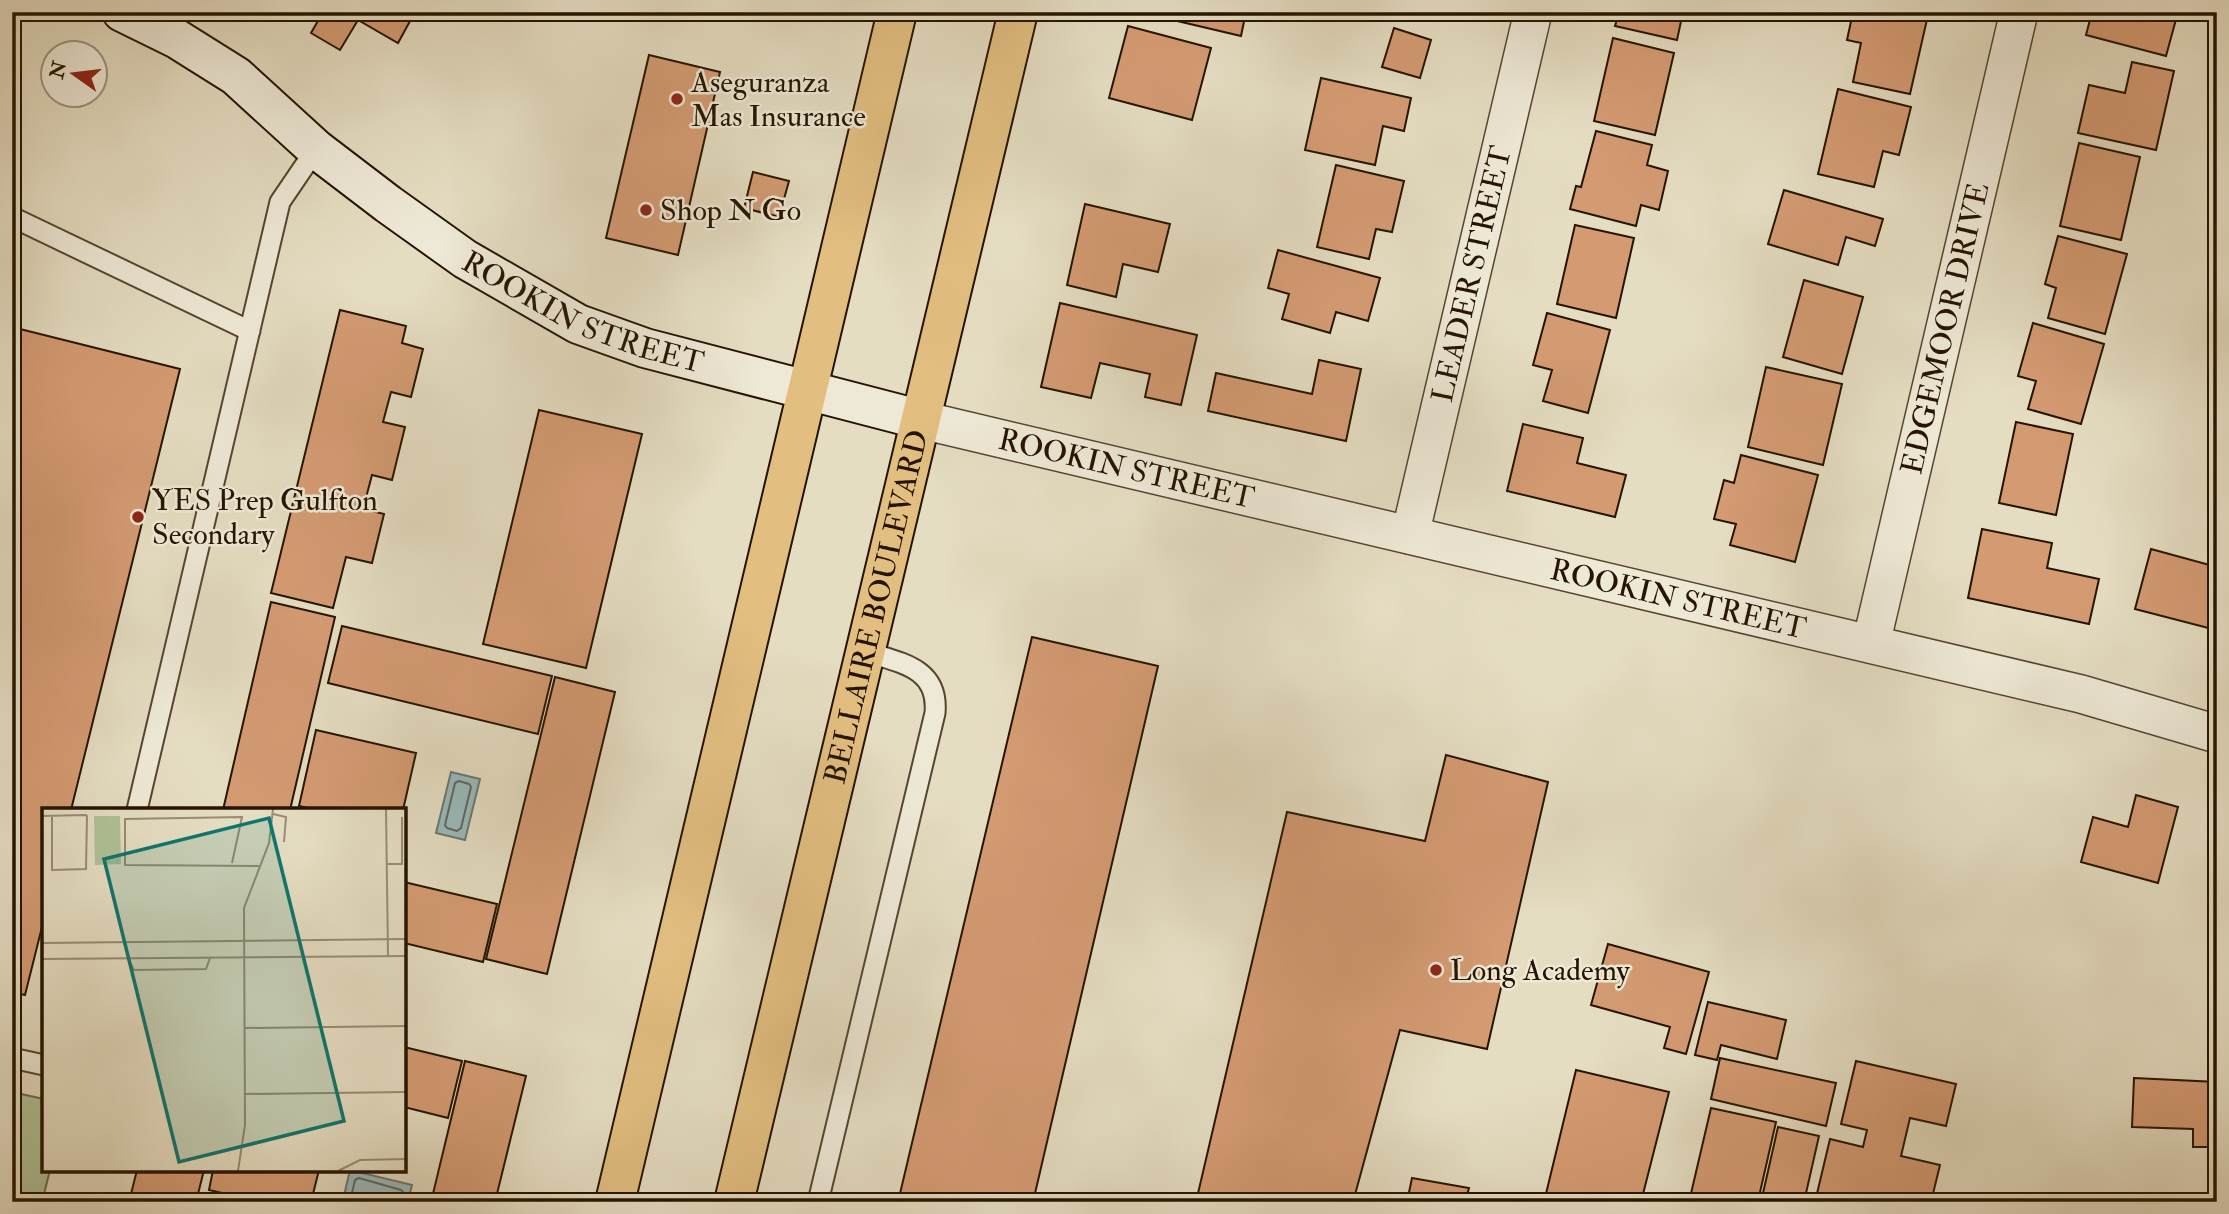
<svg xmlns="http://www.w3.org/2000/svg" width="2229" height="1214" viewBox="0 0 2229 1214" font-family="'IM FELL Double Pica',serif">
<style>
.green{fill:#b0c297;stroke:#6a6b4c;stroke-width:2}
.water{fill:#99babc;stroke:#6b7871;stroke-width:2}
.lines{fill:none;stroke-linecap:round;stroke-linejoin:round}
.shore{stroke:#5f675e;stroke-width:2}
.building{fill:#d49b73;stroke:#251400;stroke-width:2}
.lane-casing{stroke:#554630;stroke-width:23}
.street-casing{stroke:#554630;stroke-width:40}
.secondary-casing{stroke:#251400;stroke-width:42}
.primary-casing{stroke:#251400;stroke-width:42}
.lane{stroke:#eee9d7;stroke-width:19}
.street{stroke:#eee9d7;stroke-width:37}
.secondary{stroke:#eee9d7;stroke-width:38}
.primary{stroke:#e2be81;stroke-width:38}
.poi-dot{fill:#8f2418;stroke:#eee9d7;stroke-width:2.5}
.labels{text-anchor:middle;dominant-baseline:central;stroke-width:5;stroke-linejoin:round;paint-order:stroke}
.poi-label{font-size:30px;fill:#251400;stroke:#eee9d7;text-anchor:start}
.street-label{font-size:30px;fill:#251400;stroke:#eee9d7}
.inset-road{fill:none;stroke:#988d74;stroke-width:2}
.view{fill:#0f766e;fill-opacity:0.15;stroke:#0f766e;stroke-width:3.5}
.inset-edge{fill:none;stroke:#251400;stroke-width:3.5}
</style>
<rect width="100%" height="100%" fill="#e5ddc2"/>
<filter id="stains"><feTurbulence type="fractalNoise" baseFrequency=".00286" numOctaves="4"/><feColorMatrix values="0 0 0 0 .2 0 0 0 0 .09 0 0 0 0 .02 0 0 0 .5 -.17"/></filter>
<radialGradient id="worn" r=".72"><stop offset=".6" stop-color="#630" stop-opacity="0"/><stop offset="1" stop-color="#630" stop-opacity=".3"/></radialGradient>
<path class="green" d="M12,1092l32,7v71h6l-8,32h-30z"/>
<path class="water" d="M451,772l29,7 -15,61 -29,-7z
M350,1170l62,15 -4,17h-56l-9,-2z"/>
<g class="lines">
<path class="shore" d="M459,781l10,3 2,3 -10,41 -4,3 -10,-3 -2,-3 10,-42z
M350,1202l5,-22 4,-2 42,12 2,2 -1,10"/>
</g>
<path class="building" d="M323,12h92l-17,31 -40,-23 -18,30 -29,-17z
M1139,12h107l-5,24z
M1619,12h64l-6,28 -62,-14z
M1853,12h61l14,3 -18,79 -57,-12 8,-39 -14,-3z
M2092,12h86l-12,44 -80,-21z
M1128,26l83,22 -19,72 -83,-22z
M1394,28l37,12 -11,38 -38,-11z
M1613,38l61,15 -19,82 -61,-14z
M649,55l71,17 -42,183 -72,-17z
M2132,62l42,9 -18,79 -78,-17 11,-48 36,8z
M1321,78l90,20 -7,33 -21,-5 -8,39 -70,-15z
M1838,89l73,18 -12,48 -16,-4 -9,36 -56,-13z
M1596,131l56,14 -5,20 21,6 -9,39 -18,-5 -5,21 -66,-17 6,-23 5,1z
M2079,143l61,14 -19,83 -61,-14z
M1336,165l68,16 -12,51 -16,-3 -7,30 -52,-12z
M753,172l36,9 -10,36 -35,-9z
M1784,190l99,29 -8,27 -29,-9 -8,28 -70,-21z
M1085,204l85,20 -12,48 -35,-8 -7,33 -49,-12z
M1575,225l59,13 -18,80 -59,-14z
M2058,236l69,18 -22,80 -57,-16 8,-30 -11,-4z
M1278,250l102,28 -12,43 -32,-9 -6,21 -48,-14 7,-25 -21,-6z
M1804,280l59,17 -21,77 -59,-17z
M1060,303l137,32 -16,70 -36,-8 5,-23 -50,-11 -9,35 -50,-11z
M340,310l66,16 -4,17 21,6 -12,48 -20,-5 -8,30 22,5 -13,53 -20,-5 -9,34 21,5 -12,49 -26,-6 -13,51 -62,-15z
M1547,313l63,17 -22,83 -45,-12 9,-31 -19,-5z
M2033,323l71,21 -23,80 -53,-15 8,-28 -18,-5z
M12,327l168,42 -109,441h-27v109l-19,76 -13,-3z
M1319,360l42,9 -15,72 -138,-30 8,-38 96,21z
M1766,367l76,17 -19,81 -75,-18z
M539,410l103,24 -56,234 -103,-24z
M2016,422l57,12 -17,81 -57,-12z
M1523,424l60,14 -6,25 49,12 -11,42 -108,-26z
M1741,455l77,20 -23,87 -65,-17 6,-21 -22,-5 10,-39 10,3z
M1982,529l70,14 -5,25 52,11 -10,45 -121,-26z
M2151,549l66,18 -1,63 -81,-21z
M271,602l64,15 -45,193h-67z
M342,626l210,50 -14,58 -210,-51z
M1032,637l126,29 -125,536h-135z
M555,677l60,15 -68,282 -61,-15z
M316,730l100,23 -13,57h-87l-17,-4z
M1446,755l102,27 -61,267 -87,-19 -47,172h-157l91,-390 138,29z
M2136,795l42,12 -20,76 -77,-21 12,-45 35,10z
M404,882l93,22 -14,58 -79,-19z
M1608,944l101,28 -23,82 -22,-6 6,-21 -79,-22z
M1708,1002l78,18 -9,39 -56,-14 -4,15 -22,-5z
M404,1047l58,14 -14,57 -44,-11z
M1720,1058l116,25 -10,43 -115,-27z
M465,1061l61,15 -31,126h-64z
M1856,1061l100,23 -10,42 -36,-8 -9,38 39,9 -9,37h-116l15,-63 33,8 4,-17 -26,-6z
M1576,1070l93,22 -28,110h-97z
M2134,1078l83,4v65h-24v-18l-61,-2z
M1711,1108l65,14 -18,79 -24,-5 -1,6h-44z
M1778,1127l41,9 -15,66h-43z
M137,1170h67l-8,32h-67z
M213,1170h106l-8,32h-51l-51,-12z
M1412,1178l57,10 -4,14h-58z"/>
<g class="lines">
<defs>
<path id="lane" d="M12,217l238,114
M137,810l143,-608 36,-53
M12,1058l32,7
M818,1202l117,-489c4,-45 -34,-50 -68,-61"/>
<g id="street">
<path id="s1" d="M922,420l1159,274 136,40"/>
<path id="s2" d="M1410,535l123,-523"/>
<path id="s3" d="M1871,644l148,-632"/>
</g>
<g id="secondary">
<path id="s4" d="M122,12l55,27 59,37 80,73 72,55 77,55 113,65 67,24 277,72"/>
</g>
<g id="primary">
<path d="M615,1202l282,-1190"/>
<path id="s5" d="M734,1202l284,-1190"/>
</g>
</defs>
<use href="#lane" class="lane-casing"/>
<use href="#street" class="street-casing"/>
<use href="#secondary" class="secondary-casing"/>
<use href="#primary" class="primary-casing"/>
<use href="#lane" class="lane"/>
<use href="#street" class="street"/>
<use href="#secondary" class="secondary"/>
<use href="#primary" class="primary"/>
</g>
<g class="poi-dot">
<circle cx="677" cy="99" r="7"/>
<circle cx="646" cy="210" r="7"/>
<circle cx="138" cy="517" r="7"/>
<circle cx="1436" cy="970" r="7"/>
</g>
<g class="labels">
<g class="poi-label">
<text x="691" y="82">Aseguranza<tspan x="691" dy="34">Mas Insurance</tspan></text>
<text x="660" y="210">Shop N Go</text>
<text x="152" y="500">YES Prep Gulfton<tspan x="152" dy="34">Secondary</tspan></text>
<text x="1450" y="970">Long Academy</text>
</g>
<g class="street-label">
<text stroke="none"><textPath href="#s2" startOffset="268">LEADER STREET</textPath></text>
<text stroke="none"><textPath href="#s4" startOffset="555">ROOKIN STREET</textPath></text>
<text stroke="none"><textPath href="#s3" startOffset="324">EDGEMOOR DRIVE</textPath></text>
<text stroke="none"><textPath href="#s1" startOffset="210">ROOKIN STREET</textPath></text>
<text stroke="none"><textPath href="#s1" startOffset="777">ROOKIN STREET</textPath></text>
<text stroke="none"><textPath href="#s5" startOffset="612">BELLAIRE BOULEVARD</textPath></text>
</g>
</g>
<g transform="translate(42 808)">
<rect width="364" height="364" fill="#e5ddc2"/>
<path d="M52,8h26l1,48 -26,1z" fill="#b0c297"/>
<path class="inset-road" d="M344,1l2,147M231,6l13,3 -2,25M0,8l44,-1 1,1 -1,53 -34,1v-54M190,55l10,-46 -117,2v46l134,1M344,56h16v-47M0,135l364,-4M0,151l364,-3M86,151l6,11 72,-1 4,-11M202,220l162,-2M203,286l161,-2M196,363l7,-46 -1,-217 25,-65 4,-34M296,363l22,-11 46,-1"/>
<path class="view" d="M227,10l75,303 -165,41 -75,-303z"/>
<rect width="364" height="364" class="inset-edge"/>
</g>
<rect width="2229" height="1214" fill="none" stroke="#e5ddc2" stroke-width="42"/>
<rect x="14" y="14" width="2201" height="1186" fill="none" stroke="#251400" stroke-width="3.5"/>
<rect x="21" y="21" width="2187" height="1172" fill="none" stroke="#251400" stroke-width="2"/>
<g transform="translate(74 74) rotate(284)"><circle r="33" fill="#eee9d7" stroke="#9e9481" stroke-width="2"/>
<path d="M0-5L12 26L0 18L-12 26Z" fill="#8f2418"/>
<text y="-10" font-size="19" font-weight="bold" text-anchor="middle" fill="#251400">N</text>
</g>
<rect width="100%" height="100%" filter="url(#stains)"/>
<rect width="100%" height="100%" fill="url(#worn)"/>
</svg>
